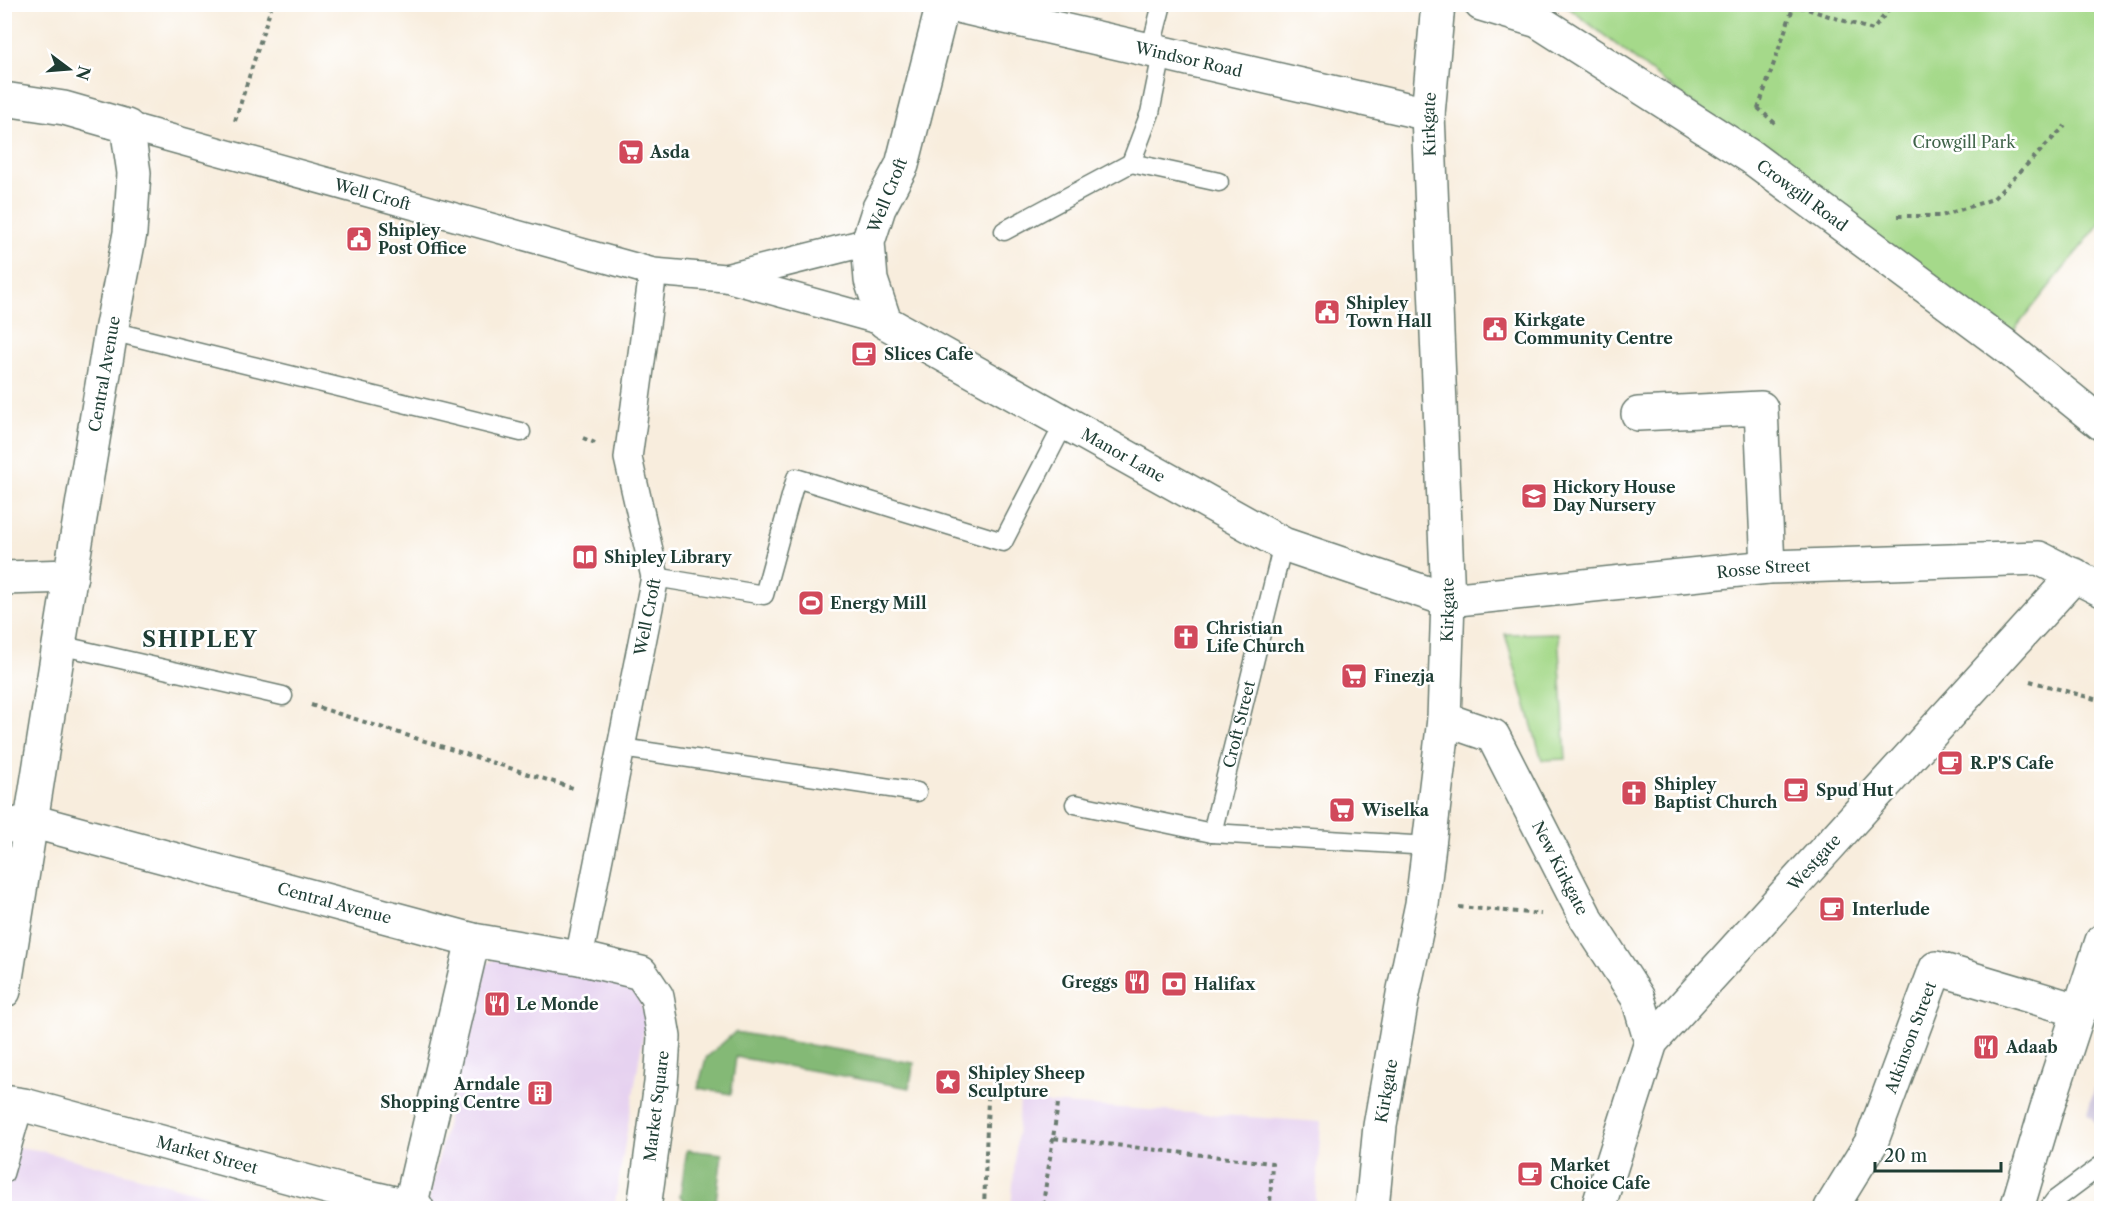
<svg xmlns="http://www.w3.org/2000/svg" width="2106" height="1213" viewBox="0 0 2106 1213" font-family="'Libre Caslon Text',serif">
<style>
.built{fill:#e6d2f0}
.industrial{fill:#c8bfd8}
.green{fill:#a5d98a;stroke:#628b5f;stroke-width:1.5}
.forest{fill:#84b976;stroke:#527b55;stroke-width:1.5}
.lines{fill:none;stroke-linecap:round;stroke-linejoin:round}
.service-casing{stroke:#6b7b6f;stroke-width:21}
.pedestrian-casing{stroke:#6b7b6f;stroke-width:30}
.minor-casing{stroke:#6b7b6f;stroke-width:36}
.tertiary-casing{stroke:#6b7b6f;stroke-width:36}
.primary-casing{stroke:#6b7b6f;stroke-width:36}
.path{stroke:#6b7b6f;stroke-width:4;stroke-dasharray:4.5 4.5;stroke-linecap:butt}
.service{stroke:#fff;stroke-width:18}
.pedestrian{stroke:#fff;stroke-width:27}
.minor{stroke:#fff;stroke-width:33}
.tertiary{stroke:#fff;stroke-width:33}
.primary{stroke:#fff;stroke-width:33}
.labels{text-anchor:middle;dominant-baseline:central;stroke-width:5;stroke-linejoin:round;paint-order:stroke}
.street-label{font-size:16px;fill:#1f3d34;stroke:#fff}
.park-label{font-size:16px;fill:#40644a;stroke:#fff}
.poi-label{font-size:16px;font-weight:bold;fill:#1f3d34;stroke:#fff;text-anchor:start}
.district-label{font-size:22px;font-weight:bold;letter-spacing:1.5px;fill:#1f3d34;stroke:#fff}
</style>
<rect width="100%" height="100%" fill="#fff"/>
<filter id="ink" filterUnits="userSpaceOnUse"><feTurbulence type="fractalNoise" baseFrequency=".0167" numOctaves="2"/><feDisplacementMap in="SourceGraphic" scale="12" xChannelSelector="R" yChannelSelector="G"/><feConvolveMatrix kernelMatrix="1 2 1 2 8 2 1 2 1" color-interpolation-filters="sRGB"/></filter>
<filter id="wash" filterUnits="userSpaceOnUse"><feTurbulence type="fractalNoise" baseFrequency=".008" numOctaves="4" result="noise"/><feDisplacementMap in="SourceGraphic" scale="24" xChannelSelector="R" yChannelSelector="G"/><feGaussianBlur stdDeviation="1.35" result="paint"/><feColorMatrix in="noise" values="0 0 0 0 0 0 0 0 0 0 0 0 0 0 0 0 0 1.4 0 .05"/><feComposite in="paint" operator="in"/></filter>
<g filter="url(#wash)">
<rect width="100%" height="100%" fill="#f8eddd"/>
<path class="built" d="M497,958l126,26 15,13 8,22 -32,189h-187l56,-242z
M1020,1101l301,21 -6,86h-304z
M4,1145l34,5 218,58h-251z"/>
<path class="industrial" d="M2101,1066l1,62 -1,1 -14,-16z"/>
<path class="green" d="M1565,5h536v217l-98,122z
M1558,633l8,126 -24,1 -37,-126z"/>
<path class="forest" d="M735,1032l179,31 -5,25 -173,-31 -5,37 -33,-6 8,-30z
M687,1150l35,4 -6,47 48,7h-72l-12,-12z"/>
</g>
<g filter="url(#ink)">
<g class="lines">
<defs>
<g id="service">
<path d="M1150,51l12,-47"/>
<path d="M1162,54l-12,59 -19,50 88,19"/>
<path d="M1004,231l127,-68"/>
<path d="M111,331l410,101"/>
<path d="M655,577l109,18 32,-117 207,64 62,-120"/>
<path d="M59,645l224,51"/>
<path d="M622,748l295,44"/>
<path d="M1075,804l137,29 217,13"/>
<path id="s1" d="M1212,833l71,-289"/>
<path d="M4,1174l20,-69"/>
<path d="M2049,1208l6,-8 47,-35"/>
</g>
<g id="pedestrian">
<path id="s2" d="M127,126l526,146 72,6 143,-36"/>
<path d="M726,278l159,44"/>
<path id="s3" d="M579,958l76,-381 -27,-119 25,-186"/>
</g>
<g id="minor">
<path id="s4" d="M943,4l-41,161 -23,43 -11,34 3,38 14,42 398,222 165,56 320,-33 271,-9 63,32"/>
<path id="s5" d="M949,4l479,110"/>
<path id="s6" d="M1481,4l57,17 213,136 252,187 99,80"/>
<path d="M4,99l60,9 63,18 7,47 -4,60 -19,98 -52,314 -55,346"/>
<path d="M1638,414l123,-6 7,159"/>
<path d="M4,578l67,-2"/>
<path id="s7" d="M1444,719l49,17 93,182 52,80 13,44"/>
<path id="s8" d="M4,827l27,-6 442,119 106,18 62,15 16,24 7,40 -3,46 -17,125"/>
<path id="s9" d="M4,1102l20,3 314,85 79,18"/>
<path d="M410,1207l63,-267"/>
<path id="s10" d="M1598,1208l53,-166 424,-467"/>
<path id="s11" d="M1831,1208l40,-65 65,-175 144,43"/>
</g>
<g id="tertiary">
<path id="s12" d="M1372,1208l8,-82 23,-132 19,-90 22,-185 4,-119 -20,-486 10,-110"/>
</g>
<path id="primary" d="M2017,1208l29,-97 56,-170"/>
</defs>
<use href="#service" class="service-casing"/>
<use href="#pedestrian" class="pedestrian-casing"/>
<use href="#minor" class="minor-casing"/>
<use href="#tertiary" class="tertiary-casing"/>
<use href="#primary" class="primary-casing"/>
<path class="path" d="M1791,4l82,26 20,-26
M2058,4l17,7 4,-7
M1758,108l19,17
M1758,109l36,-104
M235,121l37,-117
M1898,216h43l52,-17 72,-73
M583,438l12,5
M2030,681l72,20
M311,705l265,84
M1459,907l82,7
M1058,1104l-5,34 219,25 -2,42 65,2
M1053,1138l-10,66 39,4
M984,1208l4,-109"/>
<use href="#service" class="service"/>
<use href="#pedestrian" class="pedestrian"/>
<use href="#minor" class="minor"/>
<use href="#tertiary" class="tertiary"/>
<use href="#primary" class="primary"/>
</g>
</g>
<defs>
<symbol id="supermarket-square" viewBox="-11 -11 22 22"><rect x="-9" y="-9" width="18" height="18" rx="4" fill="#d1495b" stroke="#fff"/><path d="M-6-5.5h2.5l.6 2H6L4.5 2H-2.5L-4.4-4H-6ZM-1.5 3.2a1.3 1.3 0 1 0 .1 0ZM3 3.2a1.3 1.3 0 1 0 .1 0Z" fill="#fff"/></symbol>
<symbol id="civic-square" viewBox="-11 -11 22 22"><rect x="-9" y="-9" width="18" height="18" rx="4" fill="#d1495b" stroke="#fff"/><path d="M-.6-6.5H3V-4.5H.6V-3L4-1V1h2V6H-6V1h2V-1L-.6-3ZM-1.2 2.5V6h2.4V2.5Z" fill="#fff"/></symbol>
<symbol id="cafe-square" viewBox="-11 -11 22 22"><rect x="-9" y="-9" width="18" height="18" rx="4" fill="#d1495b" stroke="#fff"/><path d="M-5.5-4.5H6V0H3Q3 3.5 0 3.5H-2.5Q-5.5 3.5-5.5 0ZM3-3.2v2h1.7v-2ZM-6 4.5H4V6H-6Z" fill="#fff"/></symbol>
<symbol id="school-square" viewBox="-11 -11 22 22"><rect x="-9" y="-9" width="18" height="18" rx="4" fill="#d1495b" stroke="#fff"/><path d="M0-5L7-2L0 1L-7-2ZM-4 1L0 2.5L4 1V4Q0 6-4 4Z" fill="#fff"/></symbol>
<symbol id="library-square" viewBox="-11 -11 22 22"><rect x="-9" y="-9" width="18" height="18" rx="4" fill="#d1495b" stroke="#fff"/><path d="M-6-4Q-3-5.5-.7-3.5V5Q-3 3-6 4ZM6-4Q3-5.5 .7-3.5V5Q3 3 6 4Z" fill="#fff"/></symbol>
<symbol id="stadium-square" viewBox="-11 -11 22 22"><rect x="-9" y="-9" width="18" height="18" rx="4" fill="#d1495b" stroke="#fff"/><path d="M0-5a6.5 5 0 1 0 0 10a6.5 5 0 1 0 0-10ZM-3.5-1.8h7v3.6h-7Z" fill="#fff"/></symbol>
<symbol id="church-square" viewBox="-11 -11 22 22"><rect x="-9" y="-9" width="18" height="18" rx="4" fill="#d1495b" stroke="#fff"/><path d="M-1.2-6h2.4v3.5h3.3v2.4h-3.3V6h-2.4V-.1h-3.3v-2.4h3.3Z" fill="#fff"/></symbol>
<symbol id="restaurant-square" viewBox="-11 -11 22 22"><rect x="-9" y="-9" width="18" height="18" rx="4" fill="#d1495b" stroke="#fff"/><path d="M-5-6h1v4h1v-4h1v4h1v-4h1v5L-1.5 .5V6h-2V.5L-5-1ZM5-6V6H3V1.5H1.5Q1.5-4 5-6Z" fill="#fff"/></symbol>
<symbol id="bank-square" viewBox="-11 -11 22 22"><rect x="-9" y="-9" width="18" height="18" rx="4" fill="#d1495b" stroke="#fff"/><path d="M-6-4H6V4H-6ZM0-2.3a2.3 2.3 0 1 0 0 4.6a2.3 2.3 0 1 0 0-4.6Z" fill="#fff"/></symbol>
<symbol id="sight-square" viewBox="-11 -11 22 22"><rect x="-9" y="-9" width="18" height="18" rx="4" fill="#d1495b" stroke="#fff"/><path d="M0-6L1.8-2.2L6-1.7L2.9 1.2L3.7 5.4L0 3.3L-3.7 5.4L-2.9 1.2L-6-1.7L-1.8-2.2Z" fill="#fff"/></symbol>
<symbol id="building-square" viewBox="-11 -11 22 22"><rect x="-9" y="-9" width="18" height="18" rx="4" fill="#d1495b" stroke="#fff"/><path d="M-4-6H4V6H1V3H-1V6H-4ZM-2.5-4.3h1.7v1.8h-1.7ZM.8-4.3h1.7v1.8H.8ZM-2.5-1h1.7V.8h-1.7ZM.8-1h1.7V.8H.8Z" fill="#fff"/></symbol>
</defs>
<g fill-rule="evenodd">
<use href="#supermarket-square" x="616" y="137" width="30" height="30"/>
<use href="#civic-square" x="344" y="224" width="30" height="30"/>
<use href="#civic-square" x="1312" y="297" width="30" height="30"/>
<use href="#civic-square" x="1480" y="314" width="30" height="30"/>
<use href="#cafe-square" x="849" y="339" width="30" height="30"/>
<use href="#school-square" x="1519" y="481" width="30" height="30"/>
<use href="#library-square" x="570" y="542" width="30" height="30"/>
<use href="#stadium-square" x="796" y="588" width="30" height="30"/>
<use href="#church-square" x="1171" y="622" width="30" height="30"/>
<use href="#supermarket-square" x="1339" y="661" width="30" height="30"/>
<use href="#cafe-square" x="1935" y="748" width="30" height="30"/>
<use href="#cafe-square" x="1781" y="775" width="30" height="30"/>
<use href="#church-square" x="1619" y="778" width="30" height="30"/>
<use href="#supermarket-square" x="1327" y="795" width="30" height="30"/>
<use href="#cafe-square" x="1817" y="894" width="30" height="30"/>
<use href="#restaurant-square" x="1122" y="967" width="30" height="30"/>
<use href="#bank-square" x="1159" y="969" width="30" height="30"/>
<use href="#restaurant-square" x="482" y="989" width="30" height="30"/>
<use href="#restaurant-square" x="1971" y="1032" width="30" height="30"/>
<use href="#sight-square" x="933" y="1067" width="30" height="30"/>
<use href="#building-square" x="525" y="1078" width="30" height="30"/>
<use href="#cafe-square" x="1515" y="1159" width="30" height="30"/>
</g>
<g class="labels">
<g class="street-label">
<text stroke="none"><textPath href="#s5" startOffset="246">Windsor Road</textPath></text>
<text stroke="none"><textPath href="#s12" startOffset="1090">Kirkgate</textPath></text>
<text stroke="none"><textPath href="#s2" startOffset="255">Well Croft</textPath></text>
<text transform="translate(887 195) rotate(-68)">Well Croft</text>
<text stroke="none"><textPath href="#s6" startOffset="376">Crowgill Road</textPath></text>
<text transform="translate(104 374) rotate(-80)">Central Avenue</text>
<text stroke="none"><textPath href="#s4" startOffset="606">Manor Lane</textPath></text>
<text stroke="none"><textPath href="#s4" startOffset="1280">Rosse Street</textPath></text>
<text stroke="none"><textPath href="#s12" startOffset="604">Kirkgate</textPath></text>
<text stroke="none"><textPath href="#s3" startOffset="348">Well Croft</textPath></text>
<text stroke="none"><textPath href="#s1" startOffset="112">Croft Street</textPath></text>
<text stroke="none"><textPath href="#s10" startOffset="417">Westgate</textPath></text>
<text stroke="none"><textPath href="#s7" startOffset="200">New Kirkgate</textPath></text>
<text stroke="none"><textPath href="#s8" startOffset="342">Central Avenue</textPath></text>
<text stroke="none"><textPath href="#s11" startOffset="189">Atkinson Street</textPath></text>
<text stroke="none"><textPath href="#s12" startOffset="118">Kirkgate</textPath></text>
<text transform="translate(656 1106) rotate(-83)">Market Square</text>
<text stroke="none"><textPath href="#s9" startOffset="210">Market Street</textPath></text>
</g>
<g class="park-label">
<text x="1964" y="142">Crowgill Park</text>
</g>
<g class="poi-label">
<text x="650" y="152">Asda</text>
<text x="378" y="230">Shipley<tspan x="378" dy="18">Post Office</tspan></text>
<text x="1346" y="303">Shipley<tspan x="1346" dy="18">Town Hall</tspan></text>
<text x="1514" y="320">Kirkgate<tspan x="1514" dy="18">Community Centre</tspan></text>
<text x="884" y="354">Slices Cafe</text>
<text x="1553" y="487">Hickory House<tspan x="1553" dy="18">Day Nursery</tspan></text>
<text x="604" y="557">Shipley Library</text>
<text x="830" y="603">Energy Mill</text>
<text x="1206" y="628">Christian<tspan x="1206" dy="18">Life Church</tspan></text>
<text x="1374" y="676">Finezja</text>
<text x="1970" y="763">R.P'S Cafe</text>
<text x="1654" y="784">Shipley<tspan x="1654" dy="18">Baptist Church</tspan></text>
<text x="1816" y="790">Spud Hut</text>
<text x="1362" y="810">Wiselka</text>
<text x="1852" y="909">Interlude</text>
<text x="1118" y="982" text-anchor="end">Greggs</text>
<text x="1194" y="984">Halifax</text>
<text x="516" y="1004">Le Monde</text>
<text x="2006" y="1047">Adaab</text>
<text x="968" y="1073">Shipley Sheep<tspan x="968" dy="18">Sculpture</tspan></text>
<text x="520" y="1084" text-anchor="end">Arndale<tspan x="520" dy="18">Shopping Centre</tspan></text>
<text x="1550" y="1165">Market<tspan x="1550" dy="18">Choice Cafe</tspan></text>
</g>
<g class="district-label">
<text x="200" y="639">SHIPLEY</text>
</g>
</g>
<rect width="2106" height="1213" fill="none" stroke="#fff" stroke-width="24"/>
<g transform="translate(69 69) rotate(106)" stroke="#ffffff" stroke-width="4.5" paint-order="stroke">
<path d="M0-4.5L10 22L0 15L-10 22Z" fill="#1f3d34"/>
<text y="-9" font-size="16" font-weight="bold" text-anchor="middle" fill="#1f3d34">N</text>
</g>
<path d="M1875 1162v9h126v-9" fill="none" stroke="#1f3d34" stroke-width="3"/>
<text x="1884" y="1162" font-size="18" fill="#1f3d34" stroke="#ffffff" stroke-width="4.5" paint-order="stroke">20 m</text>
</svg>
